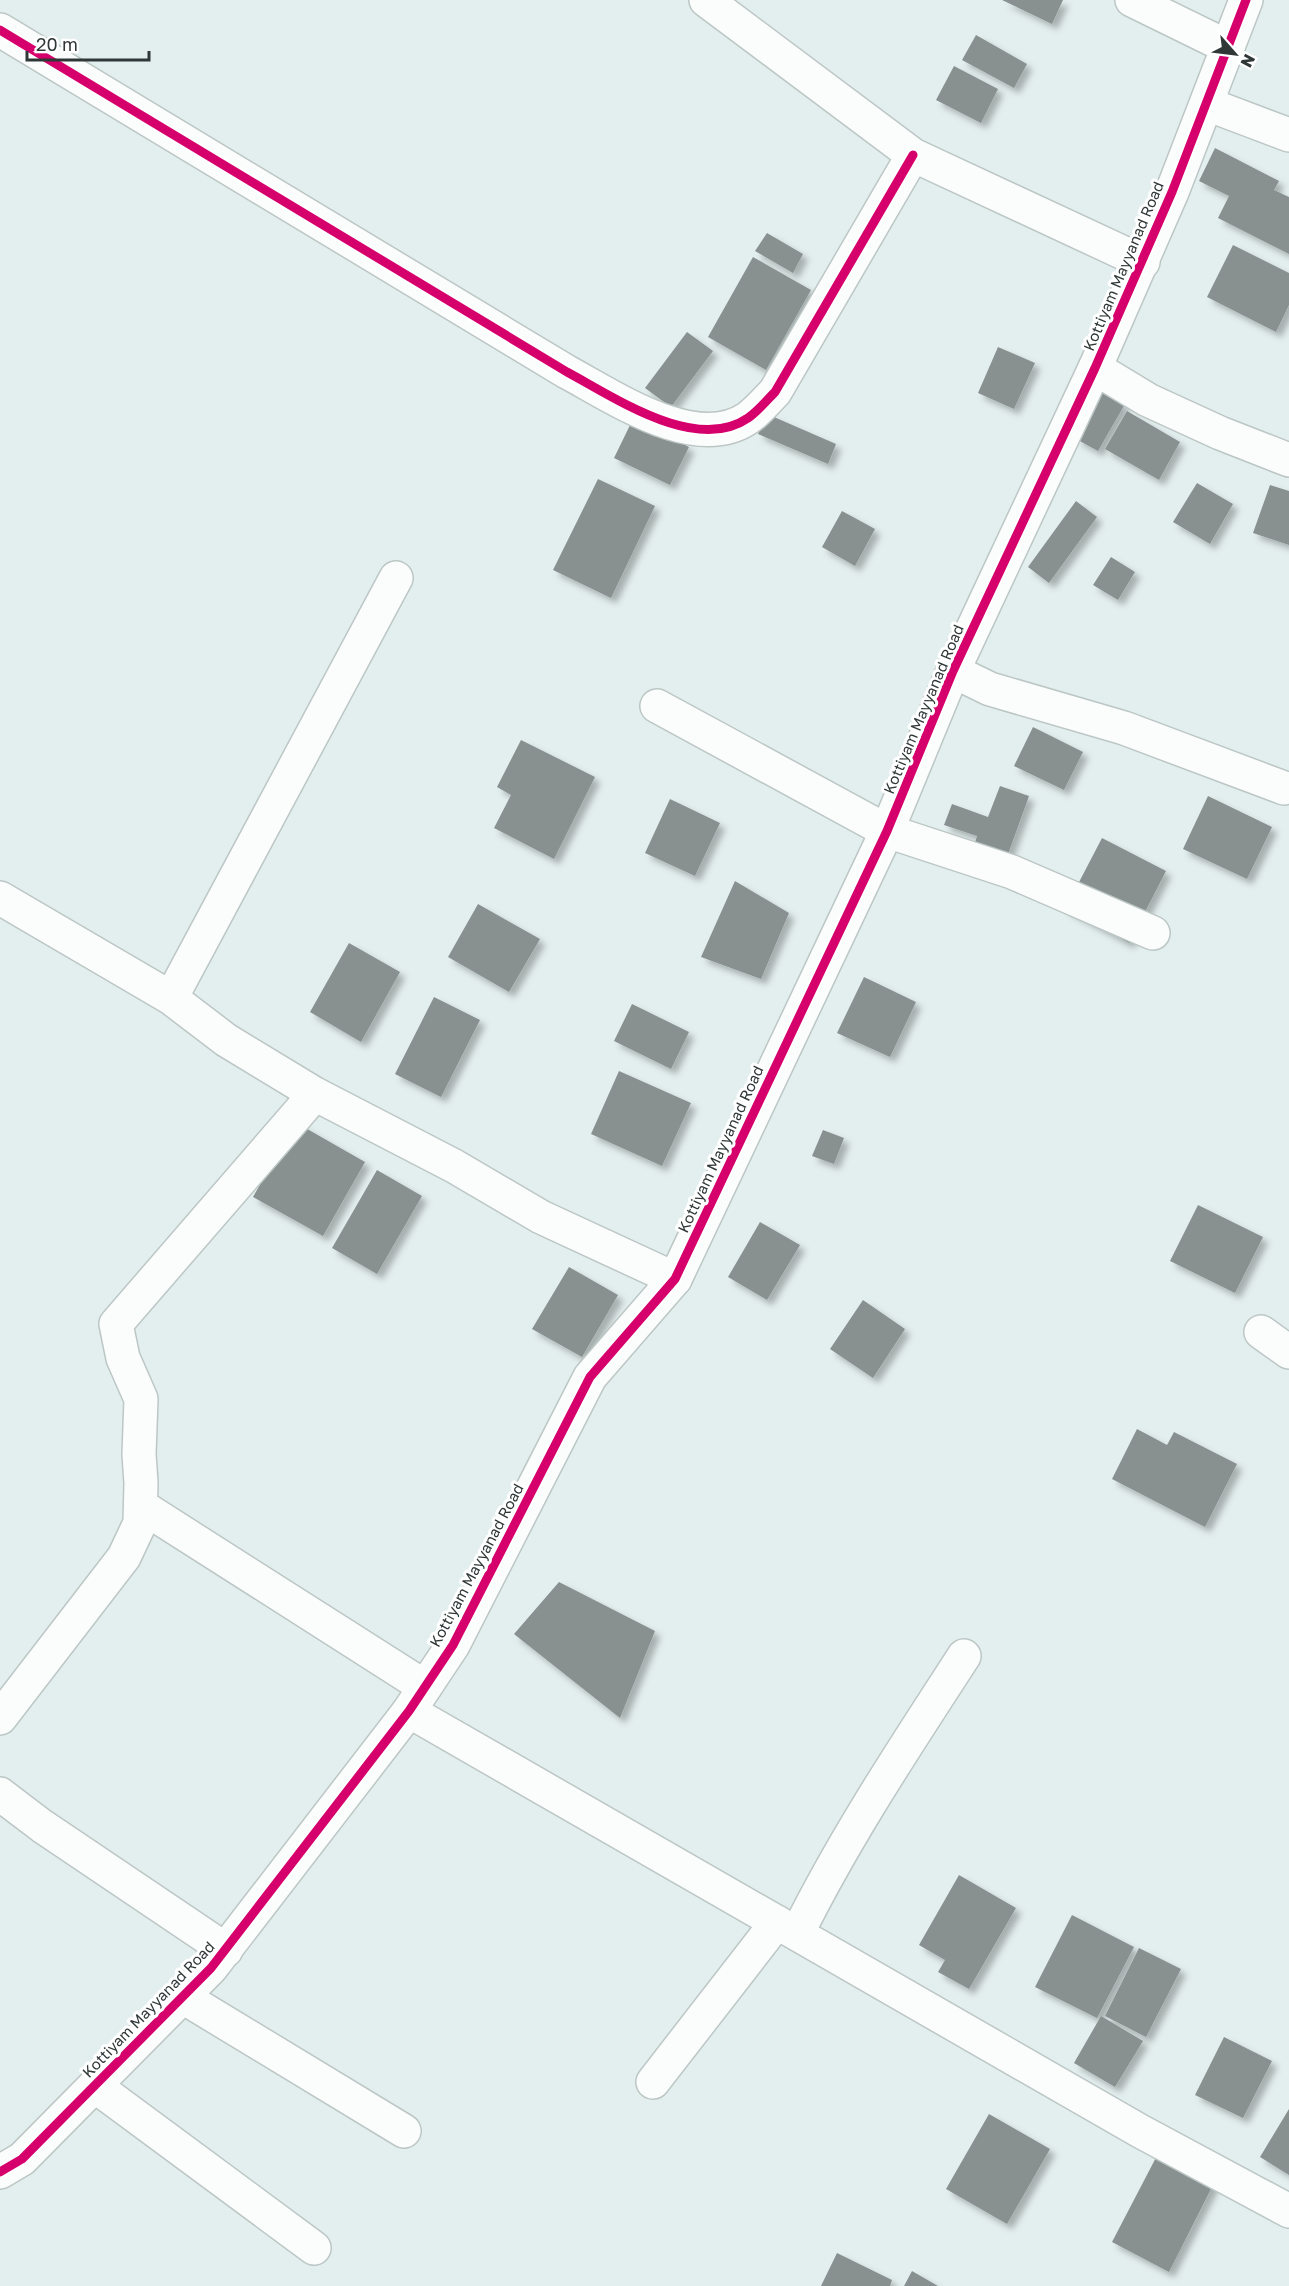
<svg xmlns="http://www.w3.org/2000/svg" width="1289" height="2286" viewBox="0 0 1289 2286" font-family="'Golos Text',sans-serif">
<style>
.building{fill:#889190;filter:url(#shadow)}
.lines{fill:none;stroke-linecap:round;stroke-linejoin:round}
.minor-casing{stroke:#bcc7c5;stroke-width:36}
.tertiary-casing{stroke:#bcc7c5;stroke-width:36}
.minor{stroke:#fbfdfc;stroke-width:33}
.tertiary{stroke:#fbfdfc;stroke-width:33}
.cycleway-casing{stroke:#fff;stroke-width:13}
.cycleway{stroke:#d6006c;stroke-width:9}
.labels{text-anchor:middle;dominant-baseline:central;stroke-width:6;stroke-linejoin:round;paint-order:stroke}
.street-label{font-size:15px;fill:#2f3837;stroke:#fff}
</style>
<defs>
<filter id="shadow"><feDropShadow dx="5.5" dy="5.5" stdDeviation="3" flood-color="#0004"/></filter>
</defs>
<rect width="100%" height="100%" fill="#e3efee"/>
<path class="building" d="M1002,0h61l-11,24z
M976,35l51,29 -13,24 -52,-28z
M954,66l44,23 -17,34 -45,-23z
M1215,148l64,33 -5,9 15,7v57l-71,-36 11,-22 -30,-15z
M767,233l36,21 -10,19 -38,-22z
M1233,245l56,28v32l-13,27 -69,-35z
M753,257l58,33 -45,80 -58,-33z
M687,332l26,19 -42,56 -26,-19z
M998,347l37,16 -21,46 -36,-16z
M1103,391l22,13 -27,47 -22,-12z
M1127,411l53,31 -21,38 -54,-31z
M767,414l69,30 -8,20 -70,-30z
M633,419l56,28 -19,38 -56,-27z
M598,479l57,27 -44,92 -58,-28z
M1197,483l36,21 -23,40 -37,-22z
M1270,485l19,6v54l-36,-12z
M1076,501l21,16 -48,66 -21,-16z
M842,511l33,18 -20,37 -33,-19z
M1111,557l24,15 -17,28 -25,-15z
M1033,727l50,25 -19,38 -50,-24z
M521,740l74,37 -41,82 -60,-31 17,-33 -14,-8z
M1000,786l29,10 -22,61 -33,-11 3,-10 -33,-11 8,-21 36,13z
M1208,796l64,31 -25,52 -64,-30z
M670,799l50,24 -25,53 -50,-23z
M1102,838l64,33 -37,72 -64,-34z
M735,881l54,32 -28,66 -60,-22z
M478,904l62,35 -31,53 -61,-35z
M349,943l51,29 -39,70 -51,-30z
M864,977l52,25 -26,55 -53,-24z
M434,997l46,23 -39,77 -46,-23z
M632,1004l57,28 -18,37 -57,-28z
M619,1071l72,32 -29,63 -71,-32z
M295,1122l70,40 -42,74 -70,-39z
M823,1130l21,8 -10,26 -22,-8z
M377,1170l45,26 -45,78 -45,-26z
M1198,1205l65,32 -28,56 -65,-32z
M760,1222l40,23 -33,55 -39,-23z
M569,1267l49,28 -36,62 -50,-28z
M863,1300l42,29 -32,49 -43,-29z
M1137,1429l30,16 7,-13 63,32 -32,63 -93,-48z
M559,1582l96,49 -35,87 -106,-84z
M959,1875l57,33 -47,81 -31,-17 7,-12 -26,-15z
M1072,1915l62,32 -37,71 -62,-31z
M1139,1948l42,21 -35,68 -41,-21z
M1101,2016l42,25 -28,46 -41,-24z
M1224,2037l48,24 -29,57 -48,-23z
M1289,2109v66l-29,-18z
M989,2114l61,35 -43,75 -61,-35z
M1162,2146l56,29 -49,97 -57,-30z
M837,2253l55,27 -2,6h-69z
M912,2271l26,15h-34z"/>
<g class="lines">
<defs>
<path id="minor" d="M706,0l207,155 230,107
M1132,0l96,47
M0,30l567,342c47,25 129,82 181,46 10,-7 18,-17 27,-26l138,-237
M1207,104l82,31
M1095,368l53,32 72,33 69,27
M953,671l37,18 134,39 160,60
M657,706l230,125 125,41 141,61
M0,898l171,100 55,42 89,54 139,72 87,51 134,62
M171,998l225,-420
M1261,1332l28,20
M141,1506l284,181
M409,1711l731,420 149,80
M0,1718l124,-161 16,-34 1,-40 -2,-29 2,-55 -18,-41 -7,-34 199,-230
M0,1794l42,32 184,124
M797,1934c48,-97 108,-187 167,-278
M183,1997l221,134
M653,2082l124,-160
M95,2086l219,162"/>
<path id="tertiary" d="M0,2172l22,-13 189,-191 198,-257 44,-66 137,-268 85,-98 212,-448 66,-160 142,-303 77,-176 74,-192"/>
</defs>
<use href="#minor" class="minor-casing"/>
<use href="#tertiary" class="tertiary-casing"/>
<use href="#minor" class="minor"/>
<use href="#tertiary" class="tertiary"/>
<defs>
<path id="cycleway" d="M0,30l567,342c47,25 129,82 181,46 10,-7 18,-17 27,-26l138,-237
M0,2172l22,-13 189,-191 198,-257 44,-66 137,-268 85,-98 212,-448 66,-160 142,-303 77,-176 74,-192"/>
</defs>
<use href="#cycleway" class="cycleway-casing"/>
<use href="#cycleway" class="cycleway"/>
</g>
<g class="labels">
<g class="street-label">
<text transform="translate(1123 266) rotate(-67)">Kottiyam Mayyanad Road</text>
<text transform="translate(923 709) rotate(-67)">Kottiyam Mayyanad Road</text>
<text transform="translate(720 1149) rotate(-65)">Kottiyam Mayyanad Road</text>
<text transform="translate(476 1565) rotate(-62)">Kottiyam Mayyanad Road</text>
<text transform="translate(148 2009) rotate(-46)">Kottiyam Mayyanad Road</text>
</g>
</g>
<g transform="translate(1235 54) rotate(118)" stroke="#ffffff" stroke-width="4.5" paint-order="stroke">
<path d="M0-4.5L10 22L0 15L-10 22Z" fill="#2f3837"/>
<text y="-9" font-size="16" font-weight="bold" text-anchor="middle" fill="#2f3837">N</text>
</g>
<path d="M27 51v9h122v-9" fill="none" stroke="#2f3837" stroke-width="3"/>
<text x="36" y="51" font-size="18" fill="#2f3837" stroke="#ffffff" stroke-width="4.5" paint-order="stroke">20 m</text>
</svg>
